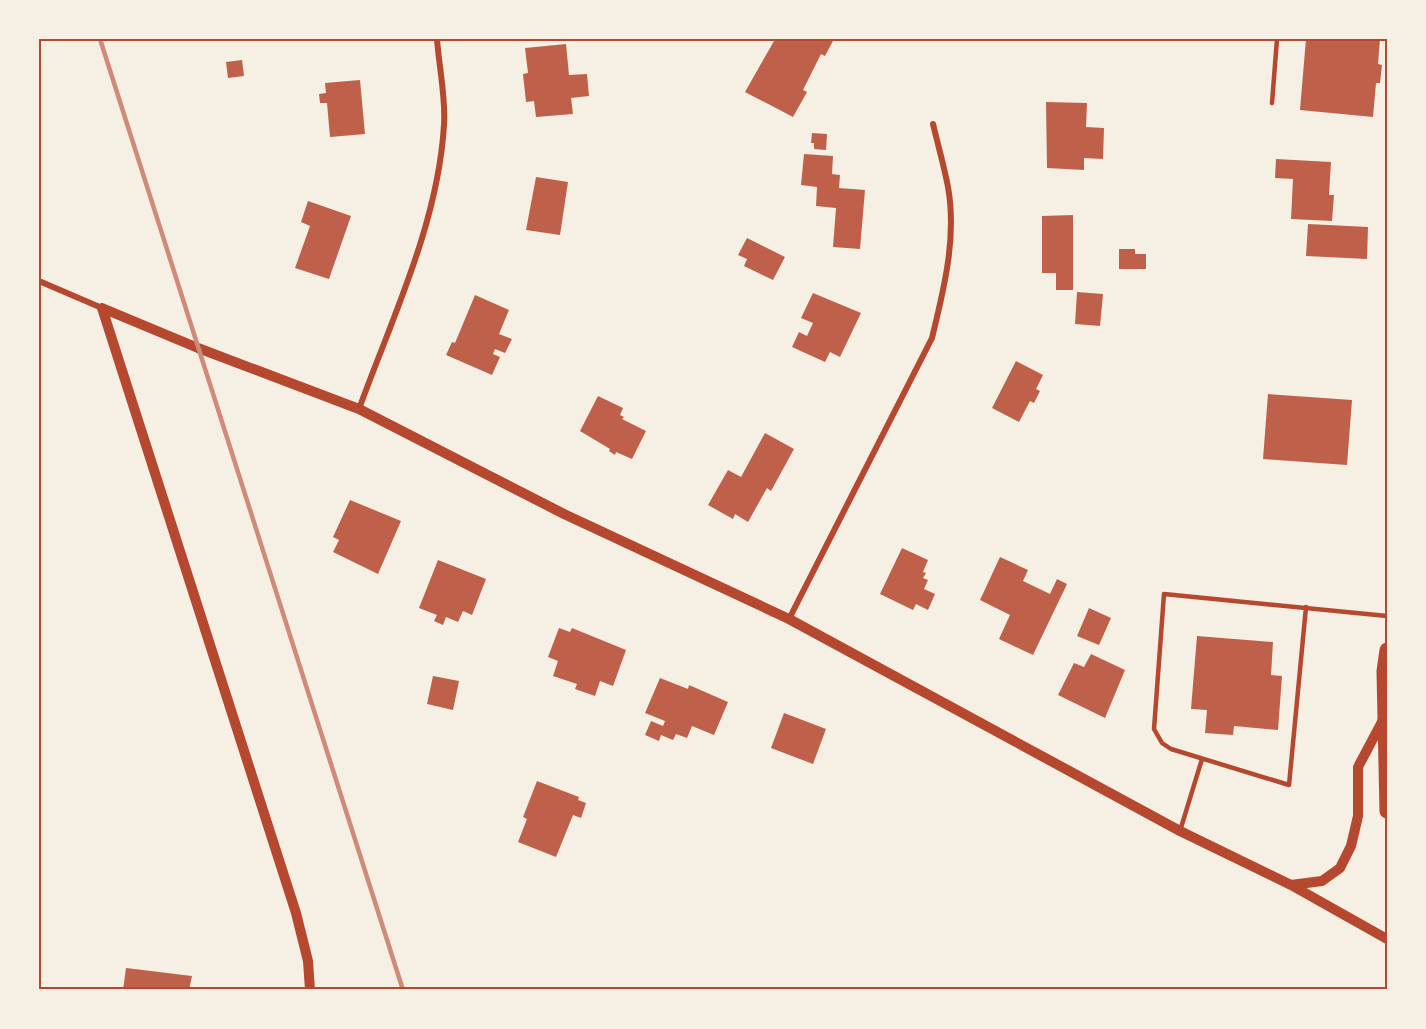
<svg xmlns="http://www.w3.org/2000/svg" width="1426" height="1029" viewBox="0 0 1426 1029" font-family="'Work Sans',sans-serif">
<style>
.building{fill:#bf614a}
.lines{fill:none;stroke-linecap:round;stroke-linejoin:round}
.service{stroke:#b5482f;stroke-width:4.5}
.minor{stroke:#b5482f;stroke-width:6}
.tertiary{stroke:#b5482f;stroke-width:10}
.primary{stroke:#b5482f;stroke-width:15}
.rail{stroke:#cf8b77;stroke-width:4.5}
.neatline{fill:none;stroke:#b5482f;stroke-width:2}
</style>
<rect width="100%" height="100%" fill="#f6efe4"/>
<path class="building" d="M769,39h65l-9,17 -4,-2 -18,36 4,2 -14,25 -48,-25 29,-51z
M1306,39h74l-2,25 4,1 -2,18h-4l-3,34 -73,-7z
M566,44l3,31 18,-1 2,22 -18,2 2,16 -37,3 -2,-16 -8,1 -3,-28 5,-1 -3,-25z
M242,60l2,16 -16,2 -2,-16z
M360,80l5,54 -35,3 -3,-34h-7l-1,-9 7,-1 -1,-10z
M1046,102l41,1 -1,24 18,1 -1,31 -19,-1v12l-37,-2z
M812,133l15,1 -1,16 -12,-1v-6h-3z
M804,154l29,2 -1,18 8,1 -1,13 26,2 -5,59 -27,-2 3,-39 -20,-2 1,-19 -16,-2z
M1276,159l55,3 -2,33h5l-2,26 -41,-2 2,-40 -18,-1z
M536,177l32,5 -8,53 -34,-5z
M308,201l43,15 -22,63 -34,-11 15,-42 -9,-4z
M1073,215v75h-17v-17h-14v-57z
M1308,224l60,3 -1,32 -61,-3z
M747,238l38,19 -12,23 -29,-14 3,-7 -9,-4z
M1119,249h16v5h11v15h-27z
M1077,292l26,2 -3,32 -25,-2z
M813,293l48,20 -21,44 -10,-5 -5,10 -33,-15 7,-15 8,4 6,-13 -12,-5z
M475,295l34,15 -10,24 13,5 -7,14 -10,-4 -2,5 7,3 -8,18 -46,-20 6,-13 3,1z
M1016,361l27,14 -7,14 4,2 -6,12 -4,-2 -11,21 -27,-14z
M1268,394l84,6 -5,65 -84,-6z
M598,396l25,12 -3,7 4,2 -2,2 24,12 -14,28 -16,-7 -1,3 -6,-4 1,-2 -30,-18z
M765,433l29,16 -23,42 -4,-3 -19,34 -13,-8 -2,5 -25,-14 20,-35 13,7z
M350,500l51,21 -23,53 -45,-22 6,-12 -6,-3z
M902,548l26,12 -5,12 3,1 -3,5 5,2 -4,9 11,5 -7,16 -12,-6 -3,6 -33,-16z
M1000,557l28,13 -5,11 27,13 7,-15 10,5 -34,71 -34,-16 11,-24 -30,-15z
M438,560l48,19 -14,36 -9,-4 -5,11 -12,-5 -3,8 -9,-4 3,-6 -18,-7z
M1089,608l22,10 -12,27 -22,-9z
M559,628l11,4 2,-4 54,22 -13,36 -13,-5 -5,15 -20,-7 2,-5 -24,-8 5,-15 -10,-4z
M1197,636l76,6 -2,33 11,1 -4,54 -44,-4 -1,9 -28,-2 2,-23 -16,-1z
M1091,654l34,16 -20,48 -47,-23 16,-32 10,4z
M433,676l26,5 -6,29 -26,-6z
M660,678l28,11 1,-4 39,17 -14,33 -22,-9 -5,12 -11,-4 -3,6 -12,-5 -2,6 -14,-6 6,-14 12,5 2,-5 -20,-8z
M784,713l42,16 -13,35 -42,-16z
M537,781l42,16 -1,3 8,3 -5,15 -8,-3 -17,42 -38,-15 9,-23 -4,-2z
M126,968l66,8 -3,14h-66z"/>
<g class="lines">
<path class="service" d="M1272,103l5,-64
M1306,607l-17,178 -118,-36 -9,-6 -8,-14 10,-135 223,22
M1180,831l22,-72"/>
<path class="minor" d="M39,281l63,27
M359,409c33,-91 79,-185 85,-284 2,-27 -5,-58 -7,-86
M789,619l143,-281c12,-49 25,-101 16,-151 -4,-21 -10,-42 -15,-63"/>
<path class="tertiary" d="M102,308l96,40 161,61 205,105 225,105 391,212 111,54 96,54
M102,308l194,605 12,48 2,29
M1291,885l31,-4 18,-13 11,-22 7,-30v-49l26,-49"/>
<path class="primary" d="M1387,650l-3,21 3,140"/>
<path class="rail" d="M100,39l303,951"/>
</g>
<rect width="1426" height="1029" fill="none" stroke="#f6efe4" stroke-width="81"/>
<rect x="40" y="40" width="1346" height="948" class="neatline"/>
</svg>
